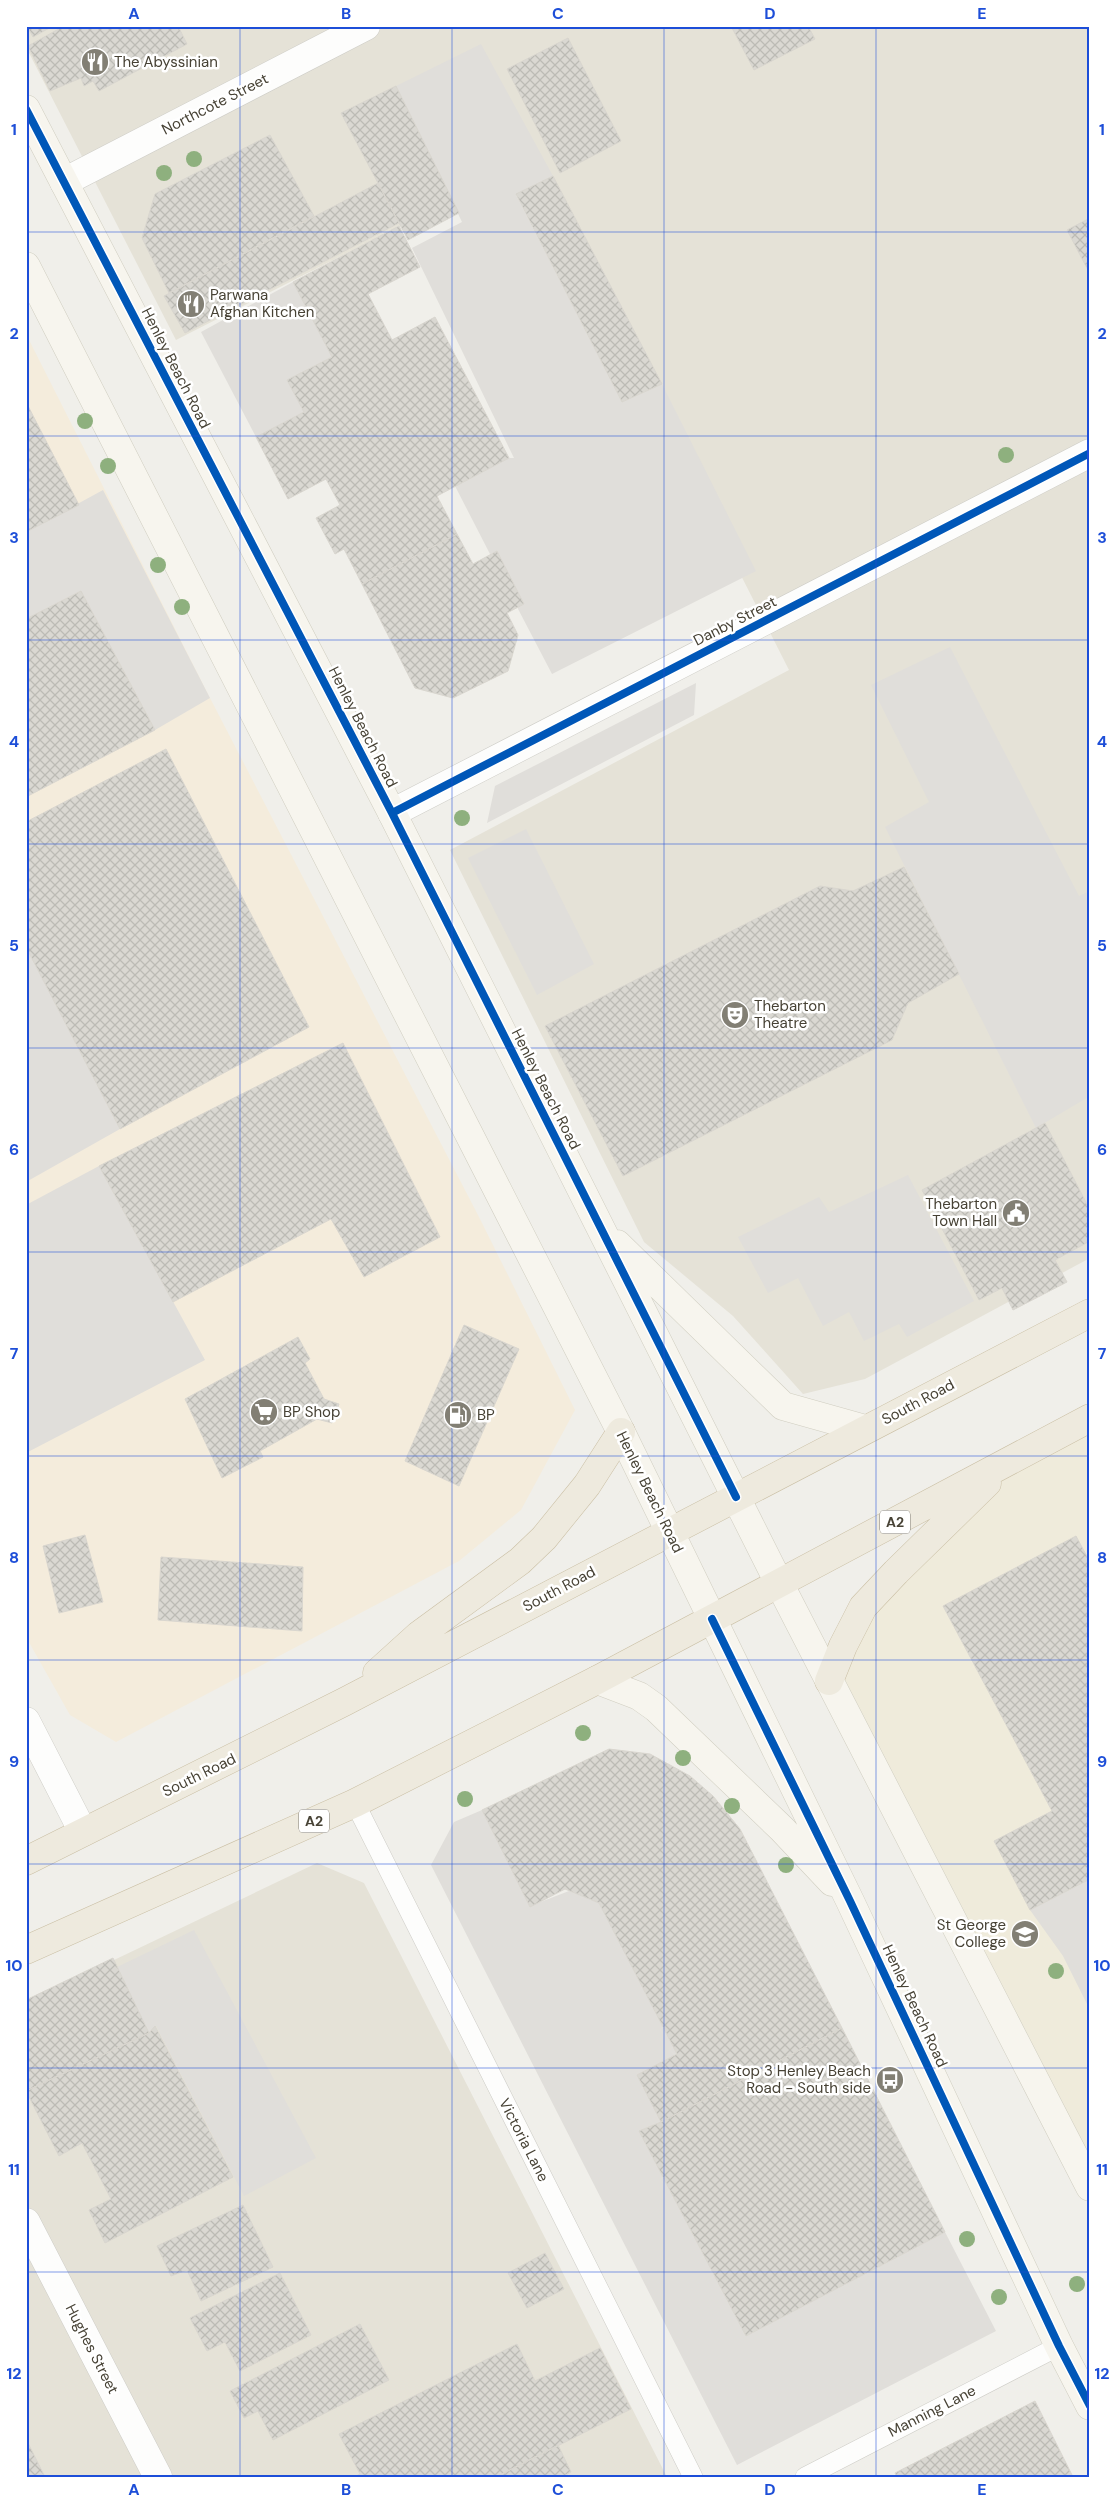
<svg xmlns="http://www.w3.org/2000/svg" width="1116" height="2503" viewBox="0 0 1116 2503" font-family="'DM Sans',sans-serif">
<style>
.residential{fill:#e5e2d7}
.commercial{fill:#f4ecdc}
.education{fill:#efebdb}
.parking{fill:#e0deda}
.building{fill:url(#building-cross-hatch);stroke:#d9d6cf}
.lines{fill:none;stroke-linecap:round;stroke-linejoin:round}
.service-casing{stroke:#cecdc7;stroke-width:20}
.minor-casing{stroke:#cecdc7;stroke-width:29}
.secondary-casing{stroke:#d0cec1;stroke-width:29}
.trunk-casing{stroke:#cabfa4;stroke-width:29}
.service{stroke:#fdfdfc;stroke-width:19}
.minor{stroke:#fdfdfc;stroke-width:28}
.secondary{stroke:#f7f5ee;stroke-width:28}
.trunk{stroke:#eeeade;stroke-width:28}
.cycleway-casing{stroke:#fff;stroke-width:11}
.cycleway{stroke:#0057b8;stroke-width:8}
.tree{fill:#8eb07e}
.grid{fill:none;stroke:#1d4ed8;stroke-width:1;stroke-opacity:0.55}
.labels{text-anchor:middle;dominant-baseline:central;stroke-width:5;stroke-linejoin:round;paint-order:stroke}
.shield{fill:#fff;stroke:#7e7b72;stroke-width:1}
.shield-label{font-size:14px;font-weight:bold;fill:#474235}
.poi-label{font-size:15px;fill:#474235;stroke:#fff;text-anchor:start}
.street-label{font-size:15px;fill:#474235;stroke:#fff}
.neatline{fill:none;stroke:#1d4ed8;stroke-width:2}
.grid-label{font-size:16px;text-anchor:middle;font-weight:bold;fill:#1d4ed8}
</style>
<defs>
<pattern id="building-cross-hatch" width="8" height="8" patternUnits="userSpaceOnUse" patternTransform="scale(1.25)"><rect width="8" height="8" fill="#dad8d2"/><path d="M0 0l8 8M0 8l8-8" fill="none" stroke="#bcbbb5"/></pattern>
</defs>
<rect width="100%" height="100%" fill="#f0efea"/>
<path class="residential" d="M26,26h1064v1232l-225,121 -62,15 -70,-78 -89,-74 -194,-392 339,-180 -259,-510 -354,180 -150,-293z
M317,1863l47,20 303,594h-641v-475z"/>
<path class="commercial" d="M26,334l184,364 269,519 96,193 -54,100 -62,51 -343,181 -46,-27 -44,-78z"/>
<path class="education" d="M1090,1415v772l-261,-506 34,-74 147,-146z"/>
<path class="parking" d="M481,44l72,132 -37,19 106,207 40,-18 94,187 -204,103 -35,-67 7,-3 -27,-52 -7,2 -35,-68 54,-28h5l-102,-210 50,-26 -66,-136z
M293,282l39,75 -45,23 17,32 -48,25 -55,-105z
M103,490l107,208 -55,32 -74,-139 -55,28v-87z
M950,647l129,249 11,-5v205l-54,32 -151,-301 44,-25 -58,-117z
M696,683l-2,32 -207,108 8,-37z
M526,829l68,135 -57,31 -69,-137z
M26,947l94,182 -94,53z
M99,1166l106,194 -179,93v-248z
M908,1175l66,126 -67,36 -8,-13 -35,17 -15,-29 -26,14 -25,-48 -30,15 -30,-56 81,-40 10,15z
M482,1810l48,96 39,-15 30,12 78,151 -40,21 24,47 -22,9 107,205 199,-104 51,99 -259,134 -306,-600 23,-43z
M1090,1879v131l-27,-54 -33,-46z
M194,1930l122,228 -72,38 -88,-170 -7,7 -32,-66z"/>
<path class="building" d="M27,26h26l-20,11z
M64,26h114l9,18 -88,47 -6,-10 -9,5 -3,-8 -31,13 -22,-45z
M731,26h77l7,13 -61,31z
M568,38l53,103 -61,32 -53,-104z
M396,86l63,127 -51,27 -67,-127z
M270,135l44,81 -145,77 -27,-55 13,-44z
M553,176l109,208 -40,18 -106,-208z
M378,183l21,40 -214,110 -21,-37z
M1090,218v56l-23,-44z
M399,226l21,41 -52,27 24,46 43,-23 74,141 -72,38 20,38 -95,50 -18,-35 -9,5 -19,-36 24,-13 -14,-26 -38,20 -32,-62 48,-25 -17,-32 45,-23 -39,-75z
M26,402l53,103 -53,27z
M457,534l16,30 24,-13 27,53 -17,9 11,22 -10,36 -55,27 -38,-10 -53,-104z
M81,591l74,139 -129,67v-178z
M166,749l143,278 -189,102 -94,-182v-125z
M904,867l55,107 -51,29 -16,37 -269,136 -78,-150 275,-140 33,5z
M343,1043l97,194 -76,40 -33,-58 -158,83 -74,-136z
M1045,1123l45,87v31l-35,19 12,22 -54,28 -11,-22 -23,12 -57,-110z
M464,1325l55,24 -60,137 -54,-25z
M298,1337l12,22 -5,4 19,36 15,5 -7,19 -15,-4 -57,32 3,6 -41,21 -37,-79z
M85,1535l18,67 -44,11 -16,-67z
M1076,1536l14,26v317l-60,31 -36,-69 58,-30 -109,-205z
M161,1557l142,10 -1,64 -144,-11z
M609,1749l41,5 40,22 23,20 27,33 102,199 -181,94 -24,-47 40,-21 -78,-151 -34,-14 -35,18 -48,-97z
M113,1958l36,75 -123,58v-91z
M155,2026l78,151 -128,66 -16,-33 22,-11 -29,-56 -23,13 -33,-65 123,-58z
M842,2028l103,204 -199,104 -107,-205 22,-9z
M243,2205l30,62 -72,34 -14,-31 -16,6 -14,-30z
M545,2253l19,36 -37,19 -19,-35z
M280,2273l31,62 -71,36 -15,-29 -18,9 -17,-33z
M360,2324l29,56 -116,60 -15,-29 -14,7 -14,-27z
M517,2344l18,37 65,-33 31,61 -135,68h-142l6,-3 -21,-40z
M1035,2401l38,76h-176l-2,-4z
M26,2439l19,38h-19z
M558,2445l13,27 -9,5h-66z"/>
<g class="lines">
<defs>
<path id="service" d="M355,1803l338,674
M805,2477l254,-131"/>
<path id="minor" d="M64,182l302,-156
M392,813l698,-360
M26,1721l57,111
M26,2222l132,255"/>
<path id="secondary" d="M26,109l366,704 387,770 311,604
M26,266l595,1166 229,469 209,445 31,60
M617,1244l166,162 82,23
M597,1680l42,16 17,12 126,121 50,53"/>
<path id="trunk" d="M377,1673l42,-38 101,-74 24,-23 43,-53 34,-53
M829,1681l14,-35 20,-39 33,-35 91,-89
M26,1861l318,-159 746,-389
M26,1950l329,-147 242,-123 493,-262"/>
</defs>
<use href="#service" class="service-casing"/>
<use href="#minor" class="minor-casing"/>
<use href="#secondary" class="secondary-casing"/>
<use href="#trunk" class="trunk-casing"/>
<use href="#service" class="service"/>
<use href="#minor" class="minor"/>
<use href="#secondary" class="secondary"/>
<use href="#trunk" class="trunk"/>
<defs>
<path id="cycleway" d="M26,109l366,704 344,684
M392,813l698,-360
M712,1619l138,282 209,445 31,60"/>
</defs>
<use href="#cycleway" class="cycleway-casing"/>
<use href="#cycleway" class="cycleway"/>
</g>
<g class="tree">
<circle cx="194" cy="159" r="8"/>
<circle cx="164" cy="173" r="8"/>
<circle cx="85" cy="421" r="8"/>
<circle cx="1006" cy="455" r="8"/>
<circle cx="108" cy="466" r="8"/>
<circle cx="158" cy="565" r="8"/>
<circle cx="182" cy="607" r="8"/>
<circle cx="462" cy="818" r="8"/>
<circle cx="583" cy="1733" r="8"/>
<circle cx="683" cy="1758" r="8"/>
<circle cx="465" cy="1799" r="8"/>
<circle cx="732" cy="1806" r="8"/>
<circle cx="786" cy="1865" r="8"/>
<circle cx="1056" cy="1971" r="8"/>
<circle cx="967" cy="2239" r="8"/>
<circle cx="1077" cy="2284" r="8"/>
<circle cx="999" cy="2297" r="8"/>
</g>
<path class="grid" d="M240,26v2451M452,26v2451M664,26v2451M876,26v2451M26,232h1064M26,436h1064M26,640h1064M26,844h1064M26,1048h1064M26,1252h1064M26,1456h1064M26,1660h1064M26,1864h1064M26,2068h1064M26,2272h1064"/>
<defs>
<symbol id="restaurant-disc" viewBox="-11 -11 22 22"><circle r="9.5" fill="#827f74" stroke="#fff"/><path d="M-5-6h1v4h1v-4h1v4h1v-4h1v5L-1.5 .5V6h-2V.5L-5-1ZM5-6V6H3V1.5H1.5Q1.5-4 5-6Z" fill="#fff"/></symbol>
<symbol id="theatre-disc" viewBox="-11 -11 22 22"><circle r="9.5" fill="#827f74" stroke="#fff"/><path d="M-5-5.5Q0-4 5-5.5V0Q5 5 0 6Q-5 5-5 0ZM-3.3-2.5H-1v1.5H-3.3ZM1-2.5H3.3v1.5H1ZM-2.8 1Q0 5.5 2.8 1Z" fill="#fff"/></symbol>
<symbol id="civic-disc" viewBox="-11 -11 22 22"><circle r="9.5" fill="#827f74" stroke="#fff"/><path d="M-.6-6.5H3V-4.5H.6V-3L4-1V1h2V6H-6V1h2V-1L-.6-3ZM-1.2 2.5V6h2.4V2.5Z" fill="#fff"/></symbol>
<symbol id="supermarket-disc" viewBox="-11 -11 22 22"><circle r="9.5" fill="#827f74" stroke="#fff"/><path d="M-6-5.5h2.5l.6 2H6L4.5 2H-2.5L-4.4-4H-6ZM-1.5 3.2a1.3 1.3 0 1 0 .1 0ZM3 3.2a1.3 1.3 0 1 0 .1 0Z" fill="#fff"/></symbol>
<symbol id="fuel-disc" viewBox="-11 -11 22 22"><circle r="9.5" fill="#827f74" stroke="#fff"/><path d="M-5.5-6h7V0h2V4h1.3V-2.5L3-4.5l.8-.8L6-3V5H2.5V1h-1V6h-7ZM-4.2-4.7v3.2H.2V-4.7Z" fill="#fff"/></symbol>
<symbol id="university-disc" viewBox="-11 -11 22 22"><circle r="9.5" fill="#827f74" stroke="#fff"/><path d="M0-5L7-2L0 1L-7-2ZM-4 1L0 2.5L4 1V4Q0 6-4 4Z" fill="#fff"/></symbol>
<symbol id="bus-disc" viewBox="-11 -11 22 22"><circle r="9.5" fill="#827f74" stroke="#fff"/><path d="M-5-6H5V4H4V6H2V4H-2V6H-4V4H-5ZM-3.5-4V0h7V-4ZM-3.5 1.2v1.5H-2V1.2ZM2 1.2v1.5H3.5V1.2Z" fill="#fff"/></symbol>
</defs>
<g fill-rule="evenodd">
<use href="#restaurant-disc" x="79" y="46" width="32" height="32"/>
<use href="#restaurant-disc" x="175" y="288" width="32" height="32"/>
<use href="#theatre-disc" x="719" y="999" width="32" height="32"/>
<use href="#civic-disc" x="1000" y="1197" width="32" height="32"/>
<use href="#supermarket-disc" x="248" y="1396" width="32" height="32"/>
<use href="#fuel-disc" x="442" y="1399" width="32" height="32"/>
<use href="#university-disc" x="1009" y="1918" width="32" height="32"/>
<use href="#bus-disc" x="874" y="2064" width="32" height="32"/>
</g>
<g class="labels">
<g class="shield">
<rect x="880" y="1510.5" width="30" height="23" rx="4"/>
<rect x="299" y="1809.5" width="30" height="23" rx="4"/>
</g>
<g class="shield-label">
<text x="895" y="1522">A2</text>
<text x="314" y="1821">A2</text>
</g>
<g class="poi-label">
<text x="114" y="62">The Abyssinian</text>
<text x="210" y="295">Parwana<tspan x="210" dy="17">Afghan Kitchen</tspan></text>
<text x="754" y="1006">Thebarton<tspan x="754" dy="17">Theatre</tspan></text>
<text x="997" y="1204" text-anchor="end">Thebarton<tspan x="997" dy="17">Town Hall</tspan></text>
<text x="283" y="1412">BP Shop</text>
<text x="477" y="1415">BP</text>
<text x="1006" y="1925" text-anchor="end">St George<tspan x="1006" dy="17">College</tspan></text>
<text x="871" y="2071" text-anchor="end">Stop 3 Henley Beach<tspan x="871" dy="17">Road - South side</tspan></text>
</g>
<g class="street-label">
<text transform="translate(215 104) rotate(-27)">Northcote Street</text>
<text transform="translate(176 368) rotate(63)">Henley Beach Road</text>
<text transform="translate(735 621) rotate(-27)">Danby Street</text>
<text transform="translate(363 727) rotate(63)">Henley Beach Road</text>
<text transform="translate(546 1089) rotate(63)">Henley Beach Road</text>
<text transform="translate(918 1402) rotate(-28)">South Road</text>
<text transform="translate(650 1492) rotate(64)">Henley Beach Road</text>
<text transform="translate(559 1589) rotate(-28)">South Road</text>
<text transform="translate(199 1775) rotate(-26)">South Road</text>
<text transform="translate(915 2006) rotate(65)">Henley Beach Road</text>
<text transform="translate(524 2140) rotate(63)">Victoria Lane</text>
<text transform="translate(92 2349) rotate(63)">Hughes Street</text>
<text transform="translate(932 2411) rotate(-27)">Manning Lane</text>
</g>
</g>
<rect width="1116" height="2503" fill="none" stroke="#ffffff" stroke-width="55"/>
<rect x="28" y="28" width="1060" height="2448" class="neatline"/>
<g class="grid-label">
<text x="134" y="19">A</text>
<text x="346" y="19">B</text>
<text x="558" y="19">C</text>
<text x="770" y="19">D</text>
<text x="982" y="19">E</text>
<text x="14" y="135">1</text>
<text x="1102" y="135">1</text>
<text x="14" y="339">2</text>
<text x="1102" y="339">2</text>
<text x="14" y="543">3</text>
<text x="1102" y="543">3</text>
<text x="14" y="747">4</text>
<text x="1102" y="747">4</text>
<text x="14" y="951">5</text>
<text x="1102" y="951">5</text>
<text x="14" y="1155">6</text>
<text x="1102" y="1155">6</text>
<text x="14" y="1359">7</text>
<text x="1102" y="1359">7</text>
<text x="14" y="1563">8</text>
<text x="1102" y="1563">8</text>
<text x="14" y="1767">9</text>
<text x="1102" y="1767">9</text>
<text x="14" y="1971">10</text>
<text x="1102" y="1971">10</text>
<text x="14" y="2175">11</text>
<text x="1102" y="2175">11</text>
<text x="14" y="2379">12</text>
<text x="1102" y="2379">12</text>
<text x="134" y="2495">A</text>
<text x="346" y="2495">B</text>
<text x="558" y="2495">C</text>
<text x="770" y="2495">D</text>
<text x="982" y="2495">E</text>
</g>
</svg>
